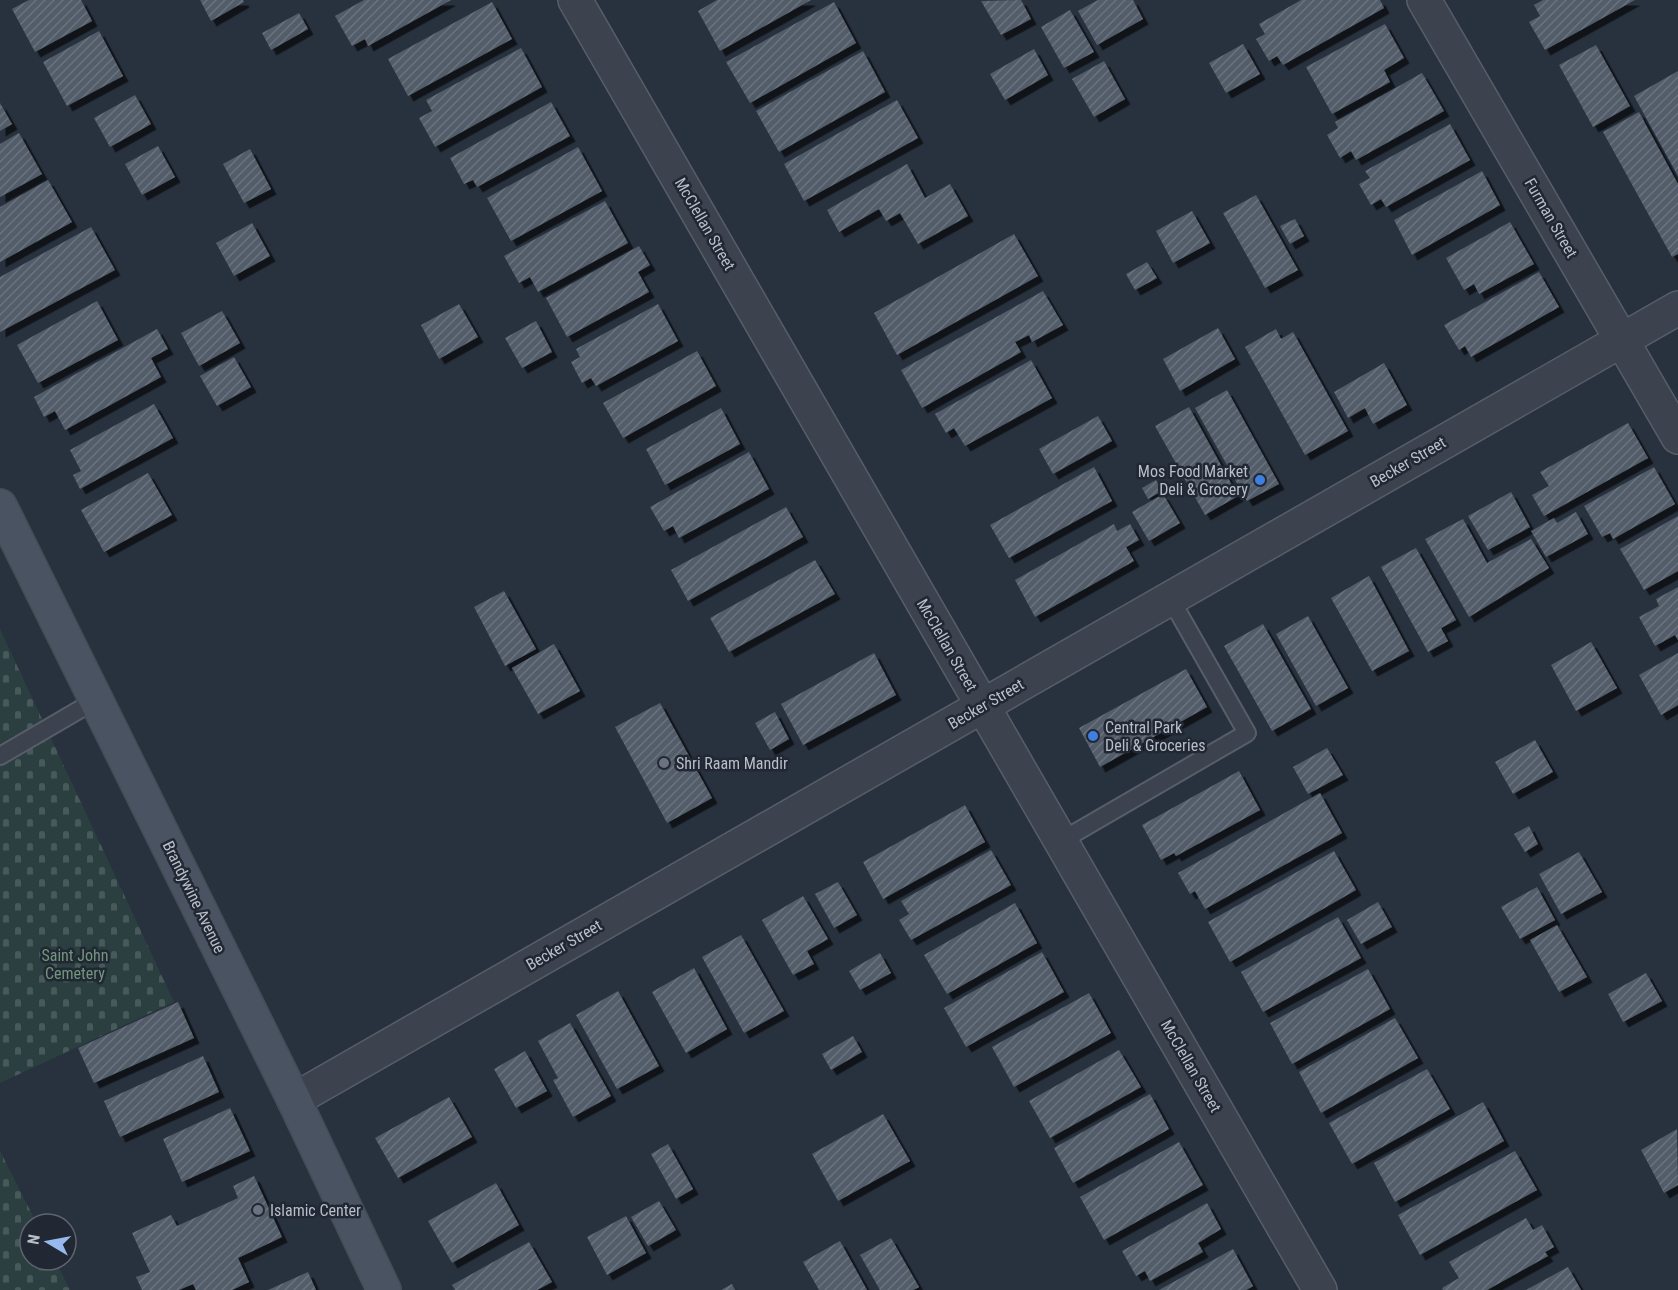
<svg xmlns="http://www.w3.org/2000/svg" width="1678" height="1290" viewBox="0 0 1678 1290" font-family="'Roboto Condensed',sans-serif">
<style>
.cemetery{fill:url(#cemetery-stones)}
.building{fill:url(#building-hatch);filter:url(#shadow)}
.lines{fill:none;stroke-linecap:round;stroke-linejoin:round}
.service-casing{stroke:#575e69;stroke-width:20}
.minor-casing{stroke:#575e69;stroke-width:36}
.tertiary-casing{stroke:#575e69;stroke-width:36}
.secondary-casing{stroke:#454c57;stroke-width:36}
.service{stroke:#3c434e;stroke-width:16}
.minor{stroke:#3c434e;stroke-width:33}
.tertiary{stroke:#3c434e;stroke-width:33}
.secondary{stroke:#4a5361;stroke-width:33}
.shop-dot{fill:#3f7fe0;stroke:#212833;stroke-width:2}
.worship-dot{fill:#6b7280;stroke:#212833;stroke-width:2}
.labels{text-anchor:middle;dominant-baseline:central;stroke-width:5;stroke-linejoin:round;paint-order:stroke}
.street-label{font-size:16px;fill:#b8bfc9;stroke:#212833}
.poi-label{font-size:16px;fill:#b8bfc9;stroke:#212833;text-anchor:start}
.park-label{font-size:16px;fill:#72977b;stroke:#212833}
</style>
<defs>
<pattern id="cemetery-stones" width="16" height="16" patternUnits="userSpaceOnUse" patternTransform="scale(1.5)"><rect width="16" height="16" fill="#2b3f40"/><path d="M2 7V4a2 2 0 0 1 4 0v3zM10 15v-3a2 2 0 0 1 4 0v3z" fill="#48595a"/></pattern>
<pattern id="building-hatch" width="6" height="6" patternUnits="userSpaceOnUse" patternTransform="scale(1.5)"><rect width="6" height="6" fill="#525c69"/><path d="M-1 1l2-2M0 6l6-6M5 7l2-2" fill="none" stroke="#69727d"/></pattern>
<filter id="shadow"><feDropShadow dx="5.5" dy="5.5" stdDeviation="0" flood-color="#0009"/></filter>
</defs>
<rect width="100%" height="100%" fill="#28313e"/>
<path class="cemetery" d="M0,629l174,373 -174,81z
M0,1151l37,73h-7v36h25l15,30h-70z"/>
<path class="building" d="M29,0h52l11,21 -57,31 -23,-43z
M200,0h43l1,2 -33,19z
M364,0h87l-83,46 -3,-7 -13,7 -17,-30z
M717,0h94l-91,51 -22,-40z
M1021,0l10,19 -30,16 -20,-34z
M1098,0h35l10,19 -46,26 -19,-34z
M1301,0h79l4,8 -101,57 -6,-9 -8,5 -13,-22 9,-5 -6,-10z
M1543,0h92l-90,50 -16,-28 11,-6 -6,-11z
M492,2l20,37 -104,57 -20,-37z
M834,2l22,41 -106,60 -24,-41z
M1070,10l24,42 -30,16 -23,-41z
M299,13l9,16 -37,21 -9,-17z
M1385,24l19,34 -20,12 6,12 -58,32 -26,-47z
M99,31l24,45 -56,30 -24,-44z
M1243,44l17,30 -34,19 -17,-30z
M1596,45l34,61 -37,21 -34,-62z
M521,48l21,39 -107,60 -16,-29 13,-7 -6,-11z
M1034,49l14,26 -43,25 -15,-26z
M863,51l22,41 -106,60 -23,-41z
M1104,61l21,38 -31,18 -22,-38z
M1678,71v105l-44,-80z
M1422,73l22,38 -88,49 -5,-9 -11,7 -13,-23 11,-7 -3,-6z
M135,95l16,29 -41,23 -16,-29z
M897,100l21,38 -114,63 -20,-37z
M551,102l19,34 -93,51 -4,-7 -9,4 -14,-26z
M0,103l12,21 -12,7z
M1639,112l39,72v70l-6,3 -69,-125z
M1450,124l20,36 -84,47 -5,-8 -10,6 -12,-21 11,-6 -5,-7z
M19,133l23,41 -42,23v-53z
M158,146l17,31 -33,18 -17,-31z
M578,147l24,44 -91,50 -24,-43z
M250,149l21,40 -27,14 -21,-39z
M907,164l18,34 25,-14 18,32 -50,28 -18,-31 -14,8 -7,-12 -40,23 -12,-22z
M1482,171l18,34 -88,50 -18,-35z
M48,180l24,42 -72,40v-55z
M1256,195l42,75 -33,18 -42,-75z
M605,201l23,42 -90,49 -8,-15 -11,6 -15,-27z
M1192,211l18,32 -37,20 -17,-32z
M1295,219l9,17 -14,8 -10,-18z
M1510,222l24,42 -55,30 -5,-10 -10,6 -18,-32z
M252,223l18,33 -36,20 -18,-33z
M91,227l24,43 -115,62v-55z
M1014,234l24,42 -141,79 -23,-42z
M639,246l11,19 -12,7 11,20 -82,45 -21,-39z
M1147,262l10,16 -22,12 -9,-16z
M1539,272l20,35 -88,50 -6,-11 -6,4 -15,-25z
M1043,291l20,34 -31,17 -3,-7 -14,7 6,10 -99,56 -21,-38z
M97,301l21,39 -80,43 -21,-38z
M459,304l19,33 -39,22 -18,-34z
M658,304l20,37 -82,45 -5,-8 -9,5 -11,-21 9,-5 -4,-8z
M222,311l18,32 -41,23 -18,-33z
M536,321l16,31 -30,16 -17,-30z
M1218,328l17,31 -55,32 -17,-32z
M157,329l11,20 -17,9 10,19 -96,53 -10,-19 -11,6 -10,-20z
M1276,329l5,10 12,-7 55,99 -43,24 -60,-108z
M697,351l19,35 -93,52 -20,-35z
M234,357l17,30 -34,19 -17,-30z
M1031,360l21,38 -87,48 -11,-18 -8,5 -11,-19z
M1384,363l23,42 -34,19 -8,-16 -17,10 -14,-26z
M1227,390l52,94 -32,17 -52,-93z
M154,404l19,34 -93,51 -7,-14 8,-4 -11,-21z
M1189,407l49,89 -33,19 -50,-89z
M721,408l19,36 -75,41 -19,-36z
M1098,416l14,25 -59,33 -14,-25z
M1628,423l20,35 -104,58 -12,-21 17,-9 -9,-14z
M749,452l20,37 -90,49 -6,-12 -9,5 -14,-24z
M1094,467l18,34 -103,57 -19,-33z
M1654,467l21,37 -62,35 -3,-6 -8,4 -18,-31z
M148,473l24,42 -68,37 -23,-42z
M1156,480l6,11 -14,8 -6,-11z
M1511,492l19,35 -42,23 -20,-34z
M1163,494l17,29 -31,18 -17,-29z
M786,507l17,30 -115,64 -17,-31z
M1576,512l12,22 -42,23 -15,-26 23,-13 3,5z
M1678,516v55l-34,19 -24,-41z
M1463,519l24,44 44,-24 18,29 -80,49 -44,-78z
M1114,524l3,7 13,-7 9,16 -13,7 8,14 -99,56 -20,-37z
M1416,548l40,72 -15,8 7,13 -20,11 -47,-85z
M815,560l20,34 -106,58 -19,-34z
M1369,576l40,75 -37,20 -41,-73z
M1678,587v53l-3,-5 -20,11 -16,-29 20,-11 -3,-7z
M504,591l32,58 -31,17 -31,-59z
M1308,616l40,72 -32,18 -40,-72z
M1263,624l48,85 -39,22 -48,-85z
M1591,642l26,46 -41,23 -25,-46z
M554,644l26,47 -42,23 -26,-46z
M874,653l22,42 -93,50 -22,-41z
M1678,653v52l-17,10 -22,-40z
M1186,669l21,38 -107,60 -21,-39z
M660,703l52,95 -45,25 -52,-96z
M775,712l14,27 -19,11 -15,-27z
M1535,740l18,32 -40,22 -18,-32z
M1327,748l16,27 -35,19 -15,-27z
M1239,771l21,39 -84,46 -2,-3 -13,7 -19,-35z
M1320,793l22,40 -137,76 -10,-18 -5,3 -12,-21z
M965,805l20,37 -102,57 -20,-37z
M1529,826l9,18 -13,8 -11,-18z
M991,850l20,35 -100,55 -12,-20 10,-6 -8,-13z
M1334,851l22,39 -126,72 -22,-40z
M1579,852l23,40 -41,22 -22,-40z
M838,882l19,33 -23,13 -19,-34z
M1537,887l18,33 -35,19 -19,-32z
M803,896l25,43 -21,12 7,13 -21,11 -31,-55z
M1378,902l14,25 -31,17 -14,-24z
M1015,903l22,40 -90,51 -23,-39z
M1338,917l23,41 -98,54 -22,-40z
M1557,925l30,52 -28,15 -29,-52z
M741,935l43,76 -40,22 -42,-76z
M1042,952l22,40 -98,55 -22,-39z
M880,953l11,20 -31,17 -11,-19z
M694,968l33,61 -41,24 -34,-61z
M1368,969l22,40 -98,55 -22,-41z
M1646,973l16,28 -39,21 -15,-28z
M618,991l41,75 -42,23 -41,-74z
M1089,993l22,40 -97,54 -22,-40z
M178,1002l16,36 -100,45 -16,-35z
M1395,1018l23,40 -97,55 -22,-41z
M570,1023l41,73 -38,21 -20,-37 5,-2 -20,-37z
M853,1036l9,16 -31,18 -9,-16z
M1119,1050l22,37 -91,51 -21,-37z
M525,1051l22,40 -31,17 -22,-39z
M203,1056l16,36 -99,45 -16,-36z
M1427,1069l23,40 -98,55 -23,-41z
M1150,1094l19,35 -96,54 -19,-35z
M449,1097l23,40 -74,41 -23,-40z
M1483,1102l21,39 -109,61 -21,-39z
M230,1108l20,43 -68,31 -19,-43z
M883,1114l27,47 -72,40 -26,-47z
M1677,1129l1,56 -14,8 -23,-43z
M1179,1142l24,43 -99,55 -24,-43z
M668,1144l25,45 -17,10 -25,-45z
M1515,1151l22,39 -117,65 -22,-40z
M254,1176l28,61 -44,21 11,24 -17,8h-36l-3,-6 -14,6h-37l-6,-13 14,-5 -18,-39 39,-18 6,11 61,-28 -5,-12z
M496,1183l23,42 -67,38 -24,-42z
M659,1201l17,29 -28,16 -17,-29z
M1207,1203l14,26 -23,14 5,9 -53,29 -5,-10 -9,5 -14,-25z
M626,1216l20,37 -39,22 -20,-38z
M1526,1218l7,12 9,-5 12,22 -9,5 3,4 -61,34h-44l-1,-2 17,-10 -10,-16z
M891,1238l28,49 -6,3h-33l-20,-35z
M840,1241l27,49h-48l-16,-28z
M529,1242l23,40 -15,8h-82l-3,-5z
M1233,1249l20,37 -7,4h-87z
M1568,1267l13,23h-55z
M308,1272l8,18h-48z
M732,1284l3,6h-14z"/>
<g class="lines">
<defs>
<path id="service" d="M0,756l96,-56
M1061,841l186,-108 -77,-135"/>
<path id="minor" d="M1424,0l254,437
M294,1100l1384,-792"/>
<path id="tertiary" d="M575,0l745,1290"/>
<path id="secondary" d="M0,506l294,594 90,190"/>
</defs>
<use href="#service" class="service-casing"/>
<use href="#minor" class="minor-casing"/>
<use href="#tertiary" class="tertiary-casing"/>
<use href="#secondary" class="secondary-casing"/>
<use href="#service" class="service"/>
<use href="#minor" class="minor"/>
<use href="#tertiary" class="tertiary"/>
<use href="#secondary" class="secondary"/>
</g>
<g class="shop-dot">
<circle cx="1260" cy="480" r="6"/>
<circle cx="1093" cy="736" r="6"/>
</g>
<g class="worship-dot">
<circle cx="664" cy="763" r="6"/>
<circle cx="258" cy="1210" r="6"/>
</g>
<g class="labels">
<g class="street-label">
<text transform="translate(1551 218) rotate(60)">Furman Street</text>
<text transform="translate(705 224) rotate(60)">McClellan Street</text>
<text transform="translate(1408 462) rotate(-30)">Becker Street</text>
<text transform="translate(947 645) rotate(60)">McClellan Street</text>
<text transform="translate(986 704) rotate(-30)">Becker Street</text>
<text transform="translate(194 897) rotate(64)">Brandywine Avenue</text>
<text transform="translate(564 945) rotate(-30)">Becker Street</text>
<text transform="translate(1191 1066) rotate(60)">McClellan Street</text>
</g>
<g class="poi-label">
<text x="1248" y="471" text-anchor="end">Mos Food Market<tspan x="1248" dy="18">Deli &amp; Grocery</tspan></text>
<text x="1105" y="727">Central Park<tspan x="1105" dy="18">Deli &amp; Groceries</tspan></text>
<text x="676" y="763">Shri Raam Mandir</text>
<text x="270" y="1210">Islamic Center</text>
</g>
<g class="park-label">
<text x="75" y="955">Saint John<tspan x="75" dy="18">Cemetery</tspan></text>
</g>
</g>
<g transform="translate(48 1242) rotate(280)"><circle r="28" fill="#212833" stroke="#5d646f" stroke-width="1.5"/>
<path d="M0-4.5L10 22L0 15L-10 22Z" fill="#98b9ee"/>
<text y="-9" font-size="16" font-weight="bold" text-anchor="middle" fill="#b8bfc9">N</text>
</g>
</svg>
